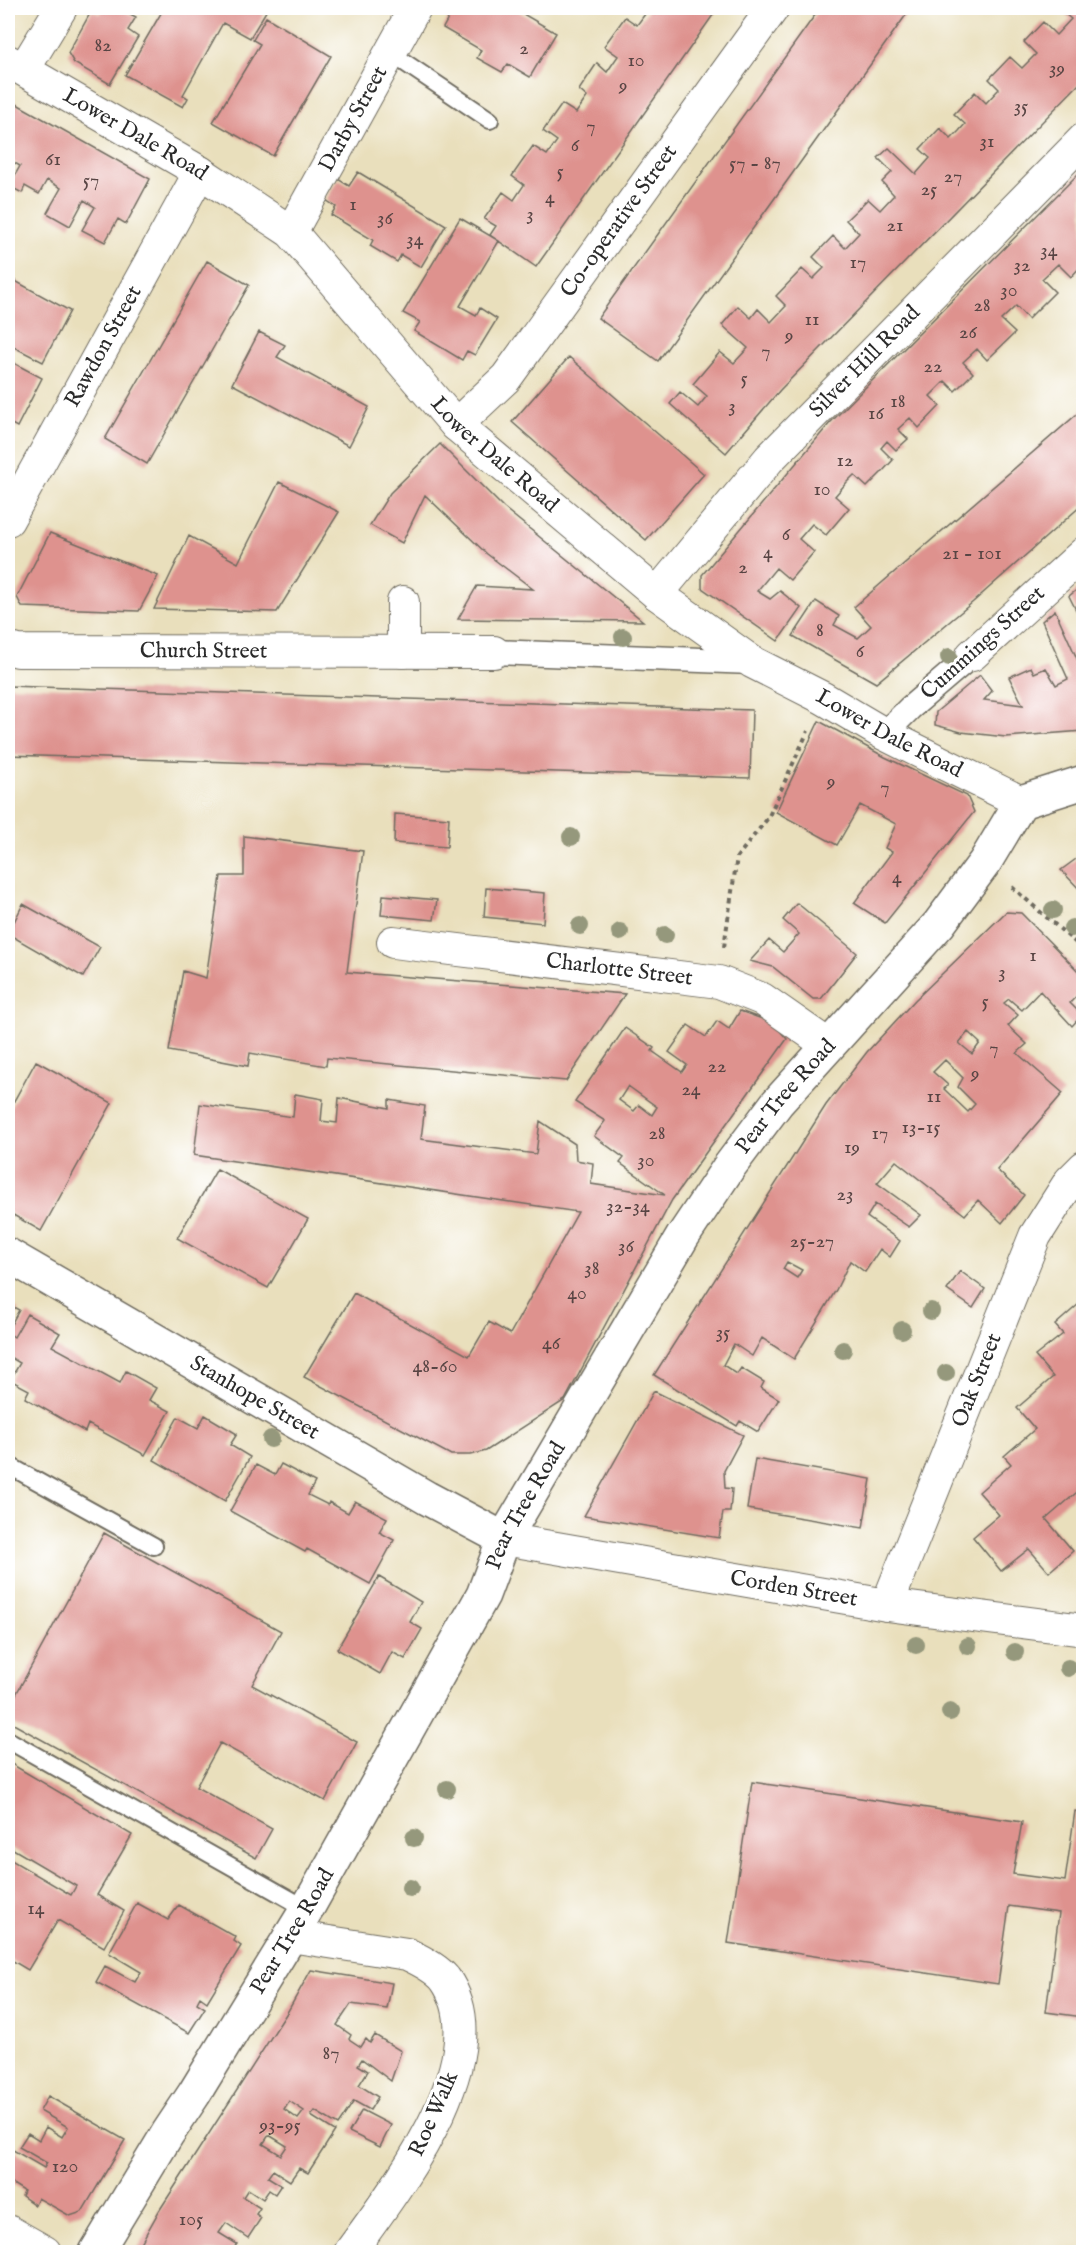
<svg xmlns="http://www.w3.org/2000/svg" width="1091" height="2260" viewBox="0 0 1091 2260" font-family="'IM FELL English',serif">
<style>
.building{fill:#de928e;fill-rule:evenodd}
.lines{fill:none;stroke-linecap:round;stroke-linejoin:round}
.service-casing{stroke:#6e6a5e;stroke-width:20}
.pedestrian-casing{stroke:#6e6a5e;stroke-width:27}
.minor-casing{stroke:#6e6a5e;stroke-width:34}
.tertiary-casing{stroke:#6e6a5e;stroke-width:36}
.path{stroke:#6e6a5e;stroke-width:4;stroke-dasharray:4.5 4.5;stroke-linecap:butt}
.service{stroke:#fff;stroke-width:16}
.pedestrian{stroke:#fff;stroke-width:24}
.minor{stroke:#fff;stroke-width:32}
.tertiary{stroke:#fff;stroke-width:33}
.tree{fill:#95987b}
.labels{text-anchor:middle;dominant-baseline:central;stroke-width:6;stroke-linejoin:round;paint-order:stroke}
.number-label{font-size:20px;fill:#584544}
.street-label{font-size:22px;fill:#2b2b2b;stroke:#fff}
</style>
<rect width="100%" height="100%" fill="#fff"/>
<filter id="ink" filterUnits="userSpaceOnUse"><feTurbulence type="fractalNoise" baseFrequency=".0167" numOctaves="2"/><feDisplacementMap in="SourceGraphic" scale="12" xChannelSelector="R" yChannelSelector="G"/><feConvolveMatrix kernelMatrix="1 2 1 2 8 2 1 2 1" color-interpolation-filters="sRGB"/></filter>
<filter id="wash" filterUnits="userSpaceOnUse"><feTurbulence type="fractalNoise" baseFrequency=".008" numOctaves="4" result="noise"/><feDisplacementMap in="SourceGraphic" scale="24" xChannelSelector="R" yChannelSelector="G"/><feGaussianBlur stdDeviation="1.35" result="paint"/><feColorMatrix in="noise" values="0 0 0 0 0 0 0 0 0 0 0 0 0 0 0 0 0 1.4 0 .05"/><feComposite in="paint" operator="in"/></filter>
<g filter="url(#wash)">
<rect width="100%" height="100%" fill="#e9dfbc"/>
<g id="blocks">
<path class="building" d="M104,8h15l17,9 -8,13 10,7 -28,47 -36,-21 -6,-10 24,-43 8,4z
M164,8h104l-18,30 -27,-15 -40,72 5,3 -5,9 -58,-32z
M442,8h71l43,25 -26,44 -22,-13 -6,8 -25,-14 4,-8 -38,-22 7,-13 -9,-6z
M644,8h74l-182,259 -46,-32 6,-9 -12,-7 19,-27 11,8 10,-15 -12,-9 21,-30 14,9 10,-14 -14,-10 19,-27 14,9 11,-16 -8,-7 18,-27 10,9 11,-16 -14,-10 21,-29 12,8 11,-15z
M820,8h91l-253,353 -60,-43z
M1060,8h23v72l-303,310 -54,63 -56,-49 10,-12 18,15 9,-11 -14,-12 27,-32 14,11 14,-15 -26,-23 16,-19 13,12 7,-9 13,13 15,-16 -10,-10 26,-27 11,10 11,-11 -11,-11 20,-21 12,12 14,-15 -13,-13 22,-21 12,11 14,-15 -12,-13 10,-10 -14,-14 11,-10 27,26 14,-16 -10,-9 20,-21 11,11 8,-8 6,-7 -11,-10 21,-22 11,11 13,-14 -10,-10 21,-22 12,11 14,-14 -12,-12 19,-20 13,13 15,-16 -12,-10z
M266,17l65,39 -58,100 -60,-34 47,-78 -7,-4z
M8,99l142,80 -24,45 -8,-5 -13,23 -23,-12 13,-23 -11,-7 -14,26 -23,-13 14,-25 -14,-8 -8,14 -14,-8 -3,7 -13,-7 11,-20 -10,-6 -2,4z
M1083,169v95l-12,13 -13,-13 -16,15 13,13 -27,27 -12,-13 -15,14 14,13 -28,27 -10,-11 -14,13 10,11 -18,18 -10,-10 -15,15 10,10 -21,22 -9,-10 -12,11 10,10 -12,11 -9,-9 -6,7 12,12 -12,13 -14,14 -13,-12 -7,7 -12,14 14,12 -23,27 -14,-11 -13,15 15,13 -24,28 -14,-12 -19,23 13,8 10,-8 21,17 -23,33 -76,-53v-13l128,-152z
M358,172l88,53 -25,42 -20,-12 -4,7 -27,-16 3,-6 -42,-25 5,-8 -10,-7 12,-21 11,7z
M460,218l39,23 -39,65 16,9 4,-7 17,11 -22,36 -8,-4 -5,9 -48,-29 6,-9 -17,-9z
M207,261l42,24 -102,179 -42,-25z
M8,277l62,34 -27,51 -35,-18z
M259,332l26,13 -8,12 92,50 -20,39 -117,-62z
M569,357l135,117 -58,66 -134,-118z
M8,360l34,18 -25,49 -9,-5z
M1083,409v95l-110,98 -97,81 -83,-47 23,-35 23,15 -5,9 24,13 13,-12 -17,-19z
M440,444l64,64 139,113 -185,-2 19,-33 56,3 -46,-35 -62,-59 -23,48 -32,-18 20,-32z
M279,482l60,30 -62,100 -123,-3 35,-73 49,27z
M50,533l108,43 -19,35 -117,-4 -5,-10z
M1083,585v39l-14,-28z
M1055,610l28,62v59l-77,6 -45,-5 -26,-7 1,-13 44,-37 12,16 -8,9 39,5 -14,-28 22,-10 3,6 12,-5 10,17 12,-6 -26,-58z
M8,686l744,24 -2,68 -742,-23z
M819,721l66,36 82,39 7,16 -89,111 -31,-20 38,-51 -7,-4 11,-24 -36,-19 -23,40 -61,-33z
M395,814l54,4 -2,29 -53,-4z
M244,836l119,15 -16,121 278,22 -59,87 -239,-23 -1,8 -76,-13 -2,13 -79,-15 14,-80 23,7 15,-102h23z
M1083,854v39l-22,-23z
M486,888l59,5 -2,30 -59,-6z
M383,895l54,5 -3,20 -53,-5z
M797,903l60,50 -36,46h-8l-40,-32 -23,-6 19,-21 14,12 16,-18 -16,-14z
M23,904l77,43 -17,30 -75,-43z
M1006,912l15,1 62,63v13l-13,14 12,12 -10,11 -32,-35 -18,19 -13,-11 -5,4 14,12 -10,11 19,18 -10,9 46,40 -66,77 27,25 -22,28 -24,-23 -13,15 -69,-54 -19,22 44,32 -12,12 -34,-23 -8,13 33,24 -10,16 -10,-8 -15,23 -15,-11 -14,29 -42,69 -32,-21 -10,18 -18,-12 -11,21 14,9 4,-6 23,14 -3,6 18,11 -21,33 -18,-11 -3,5 -83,-51 172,-270 41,-53 48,-52zM968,1032l12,11 -8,11 -13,-11zM945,1060l18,18 -5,9 17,17 -7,8 -24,-23 4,-4 -15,-13zM787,1262l15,8 -5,8 -14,-9z
M740,1011l33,12 14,16 -115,161 -107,200 -79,51 -16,4h-19l-147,-78 50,-84 115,63 20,-34 21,12 68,-122 -384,-57 6,-51 93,13 2,-23 28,5 -2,22 16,2 2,-25 50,10v-8l36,6 -4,33 115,15 4,-33 35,23 1,16 17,3 -2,21 74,11 -45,-32 4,-5 -30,-22 11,-15 -30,-19 50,-74 29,20 -2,3 30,21 5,-7 -18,-13 19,-27 18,12 11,-16 12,8zM628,1086l29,21 -5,8 -13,-10 -5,6 -15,-11z
M36,1061l76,42 -71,128 -33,-19v-100z
M217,1169l91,50 -40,69 -91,-50z
M960,1271l25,18 -12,19 -26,-18z
M1080,1303l3,4v115l-5,5 5,6v54l-37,32 27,32 -24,21 -20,-23 -28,22 -28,-34 26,-22 -20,-23 32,-28 -7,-8 31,-27 -18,-21 36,-31 -18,-21 28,-22 -8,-9z
M8,1304l11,6 -11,20z
M27,1314l33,19 -8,13 68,37 6,-12 30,17 -7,12 21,11 -25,44 -57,-31 -3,8 -60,-34 4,-8 -19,-10 10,-17 -12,-7v-23l6,4z
M654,1391l89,44 -19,36 1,17 7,1 -2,23h-7l-4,26 -135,-22z
M205,1415l32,19 -7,11 20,12 -25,44 -71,-41 24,-43 20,11z
M755,1459l116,20 -8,49 -116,-19z
M281,1464l34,18 -7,13 20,10 1,-3 19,11 7,-12 32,17 -8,14 15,8 -24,44 -63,-35 -2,3 -75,-41 26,-46 19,10z
M104,1533l177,98 -29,54 105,57 -32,59 -105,-58 -24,44 76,42 -16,29 -248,-137v-12z
M379,1577l42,25 -11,20 12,7 -17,30 -13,-7 -12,22 -43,-25z
M8,1762l124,73 -35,60 27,16 -20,36 -46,-27 -30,50 -20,-12v-100l63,37 5,-9 -68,-40z
M752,1782l270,40 -9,52 52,7 10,-70 8,1v205l-37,-5 13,-99 -50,-7 -11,78 -270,-41z
M137,1903l31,17 11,-15 57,32 -2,4 7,5 -34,56 -7,-5 -3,6 8,5 -16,25 -93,-51 9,-16 30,16 6,-10 -32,-19z
M311,1970l81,13 -5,26 -36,-5 -14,21 14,10 -2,4 12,8 5,-8 4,4 5,-8 26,16 -10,30 -29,-22 -4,6 10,6 -9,14 19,12 -8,13 -16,-9 -16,24 -23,-14 -4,5 24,15 -27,42 -9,-5 -9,13 -17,-11 -5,7 13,8 -6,9 -6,-4 -6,9 -15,-10 -5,8 17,11 -4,6 5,4 -13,20 -22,-15 -7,10 18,11 -6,8h-95l23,-41 129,-200zM289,2101l15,10 -6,8 -14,-10zM269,2135l18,11 -6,9 -18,-11z
M48,2096l77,44 -43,72 -12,4 -32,-18 -3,7 -13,-9 2,-5 -16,-10v-34l36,21 3,-5 -28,-16 9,-14 11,7 7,-13 16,10 6,-10 -28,-16z
M362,2110l29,15 -11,22 -31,-15z"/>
</g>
</g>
<g filter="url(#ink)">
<use href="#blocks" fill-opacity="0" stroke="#6e6a5e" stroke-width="1.5"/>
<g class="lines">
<defs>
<path id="service" d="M389,52l101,68
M8,1465l146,81
M8,1740l299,169"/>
<path id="pedestrian" d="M494,652l258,10
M884,734l26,-26 62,-53"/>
<g id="minor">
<path id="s1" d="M8,61l192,111 91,60 165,193 201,169 95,68 71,36 61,36 137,68"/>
<path d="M24,69l37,-61"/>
<path id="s2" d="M291,232l124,-224"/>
<path id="s3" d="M456,425l50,-47 267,-370"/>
<path id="s4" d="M8,520l192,-348"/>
<path id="s5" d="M657,594l112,-135 315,-320"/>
<path id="s6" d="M8,648l10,3 476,1"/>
<path d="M403,652v-50"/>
<path d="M972,655l112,-102"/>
<path id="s7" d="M393,942l326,40 43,17 66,46"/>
<path id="s8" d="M504,1539l383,66 197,25"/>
<path id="s9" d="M887,1605l148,-369 35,-55 14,-14"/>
<path d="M290,1936l117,18c13,6 29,14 38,25 55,77 -51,212 -95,273"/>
<path d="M8,2231l37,21"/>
</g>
<g id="tertiary">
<path id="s10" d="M8,1255l419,243 77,41"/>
<path id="s11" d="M96,2252l72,-119 26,-39 113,-185 176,-314 21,-56 179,-303 46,-69 48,-64 162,-179 46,-62 36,-60 63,-20"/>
</g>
</defs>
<use href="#service" class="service-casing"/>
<use href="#pedestrian" class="pedestrian-casing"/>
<use href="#minor" class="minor-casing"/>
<use href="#tertiary" class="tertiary-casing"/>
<path class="path" d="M1012,887l72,63
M724,947l13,-90 31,-39 40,-87"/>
<use href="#service" class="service"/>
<use href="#pedestrian" class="pedestrian"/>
<use href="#minor" class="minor"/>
<use href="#tertiary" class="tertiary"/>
</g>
<g class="tree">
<circle cx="623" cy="637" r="9"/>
<circle cx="949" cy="657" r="9"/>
<circle cx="571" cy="837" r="9"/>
<circle cx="1053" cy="910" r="9"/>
<circle cx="580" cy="926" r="9"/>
<circle cx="1072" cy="928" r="9"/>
<circle cx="620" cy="932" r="9"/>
<circle cx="665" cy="935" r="9"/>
<circle cx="931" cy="1311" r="9"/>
<circle cx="902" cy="1330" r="9"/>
<circle cx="843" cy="1350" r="9"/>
<circle cx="946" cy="1373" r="9"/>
<circle cx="271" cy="1439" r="9"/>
<circle cx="916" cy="1645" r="9"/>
<circle cx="968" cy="1646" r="9"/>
<circle cx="1015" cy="1652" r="9"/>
<circle cx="1068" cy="1668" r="9"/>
<circle cx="950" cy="1712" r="9"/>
<circle cx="447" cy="1789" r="9"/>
<circle cx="414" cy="1838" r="9"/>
<circle cx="410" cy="1888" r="9"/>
</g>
</g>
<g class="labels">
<g class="number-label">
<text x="103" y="45">82</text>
<text x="524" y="48">2</text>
<text x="636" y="60">10</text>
<text x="1057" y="68">39</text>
<text x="623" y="85">9</text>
<text x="1021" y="106">35</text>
<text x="591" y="126">7</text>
<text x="987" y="141">31</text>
<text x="575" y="145">6</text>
<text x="53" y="159">61</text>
<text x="755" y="163">57 - 87</text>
<text x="560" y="171">5</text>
<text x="953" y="176">27</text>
<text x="91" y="180">57</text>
<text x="929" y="189">25</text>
<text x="550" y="197">4</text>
<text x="353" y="204">1</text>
<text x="530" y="214">3</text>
<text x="385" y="218">36</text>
<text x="895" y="225">21</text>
<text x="415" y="239">34</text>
<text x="1049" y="250">34</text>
<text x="858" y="262">17</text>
<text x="1022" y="265">32</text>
<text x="1009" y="290">30</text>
<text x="982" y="305">28</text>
<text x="812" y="319">11</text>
<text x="968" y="332">26</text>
<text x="789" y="335">9</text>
<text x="766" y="351">7</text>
<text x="933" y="366">22</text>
<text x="744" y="378">5</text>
<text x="898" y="401">18</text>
<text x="732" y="406">3</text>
<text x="876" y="413">16</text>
<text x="845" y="460">12</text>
<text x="822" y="489">10</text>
<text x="786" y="534">6</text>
<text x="768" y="552">4</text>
<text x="972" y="553">21 - 101</text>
<text x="743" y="567">2</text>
<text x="820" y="630">8</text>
<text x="860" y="651">6</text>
<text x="831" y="781">9</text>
<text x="885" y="787">7</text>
<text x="897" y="877">4</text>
<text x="1033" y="955">1</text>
<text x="1002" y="972">3</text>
<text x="985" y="1001">5</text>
<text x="994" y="1048">7</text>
<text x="717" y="1066">22</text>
<text x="975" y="1073">9</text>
<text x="691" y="1089">24</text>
<text x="934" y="1096">11</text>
<text x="921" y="1127">13-15</text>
<text x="657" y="1133">28</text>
<text x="880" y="1133">17</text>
<text x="852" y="1147">19</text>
<text x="646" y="1160">30</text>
<text x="845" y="1194">23</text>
<text x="628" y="1206">32-34</text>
<text x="812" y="1241">25-27</text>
<text x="626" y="1246">36</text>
<text x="592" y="1268">38</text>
<text x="577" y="1293">40</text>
<text x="723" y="1332">35</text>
<text x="551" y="1343">46</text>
<text x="435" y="1366">48-60</text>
<text x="36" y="1908">14</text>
<text x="331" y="2053">87</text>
<text x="280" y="2125">93-95</text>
<text x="65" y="2166">120</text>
<text x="191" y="2219">105</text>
</g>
<g class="street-label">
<text stroke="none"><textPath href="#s2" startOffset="129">Darby Street</textPath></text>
<text stroke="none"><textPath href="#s1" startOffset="147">Lower Dale Road</textPath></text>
<text stroke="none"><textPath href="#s3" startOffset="262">Co-operative Street</textPath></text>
<text stroke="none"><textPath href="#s4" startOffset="198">Rawdon Street</textPath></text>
<text stroke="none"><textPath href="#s5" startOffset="312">Silver Hill Road</textPath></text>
<text stroke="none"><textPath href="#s1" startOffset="633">Lower Dale Road</textPath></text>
<text transform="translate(983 643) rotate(-42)">Cummings Street</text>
<text stroke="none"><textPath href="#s6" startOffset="196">Church Street</textPath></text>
<text stroke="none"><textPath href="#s1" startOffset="1119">Lower Dale Road</textPath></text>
<text stroke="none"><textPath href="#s7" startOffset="228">Charlotte Street</textPath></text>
<text stroke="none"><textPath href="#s11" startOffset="1348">Pear Tree Road</textPath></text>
<text stroke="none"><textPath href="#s9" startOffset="242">Oak Street</textPath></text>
<text stroke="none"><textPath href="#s10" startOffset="285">Stanhope Street</textPath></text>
<text stroke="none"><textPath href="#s11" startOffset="862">Pear Tree Road</textPath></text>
<text stroke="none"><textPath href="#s8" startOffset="294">Corden Street</textPath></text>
<text stroke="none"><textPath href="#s11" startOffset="376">Pear Tree Road</textPath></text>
<text transform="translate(434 2114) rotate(-66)">Roe Walk</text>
</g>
</g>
<rect width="1091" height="2260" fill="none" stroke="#fff" stroke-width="30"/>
</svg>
